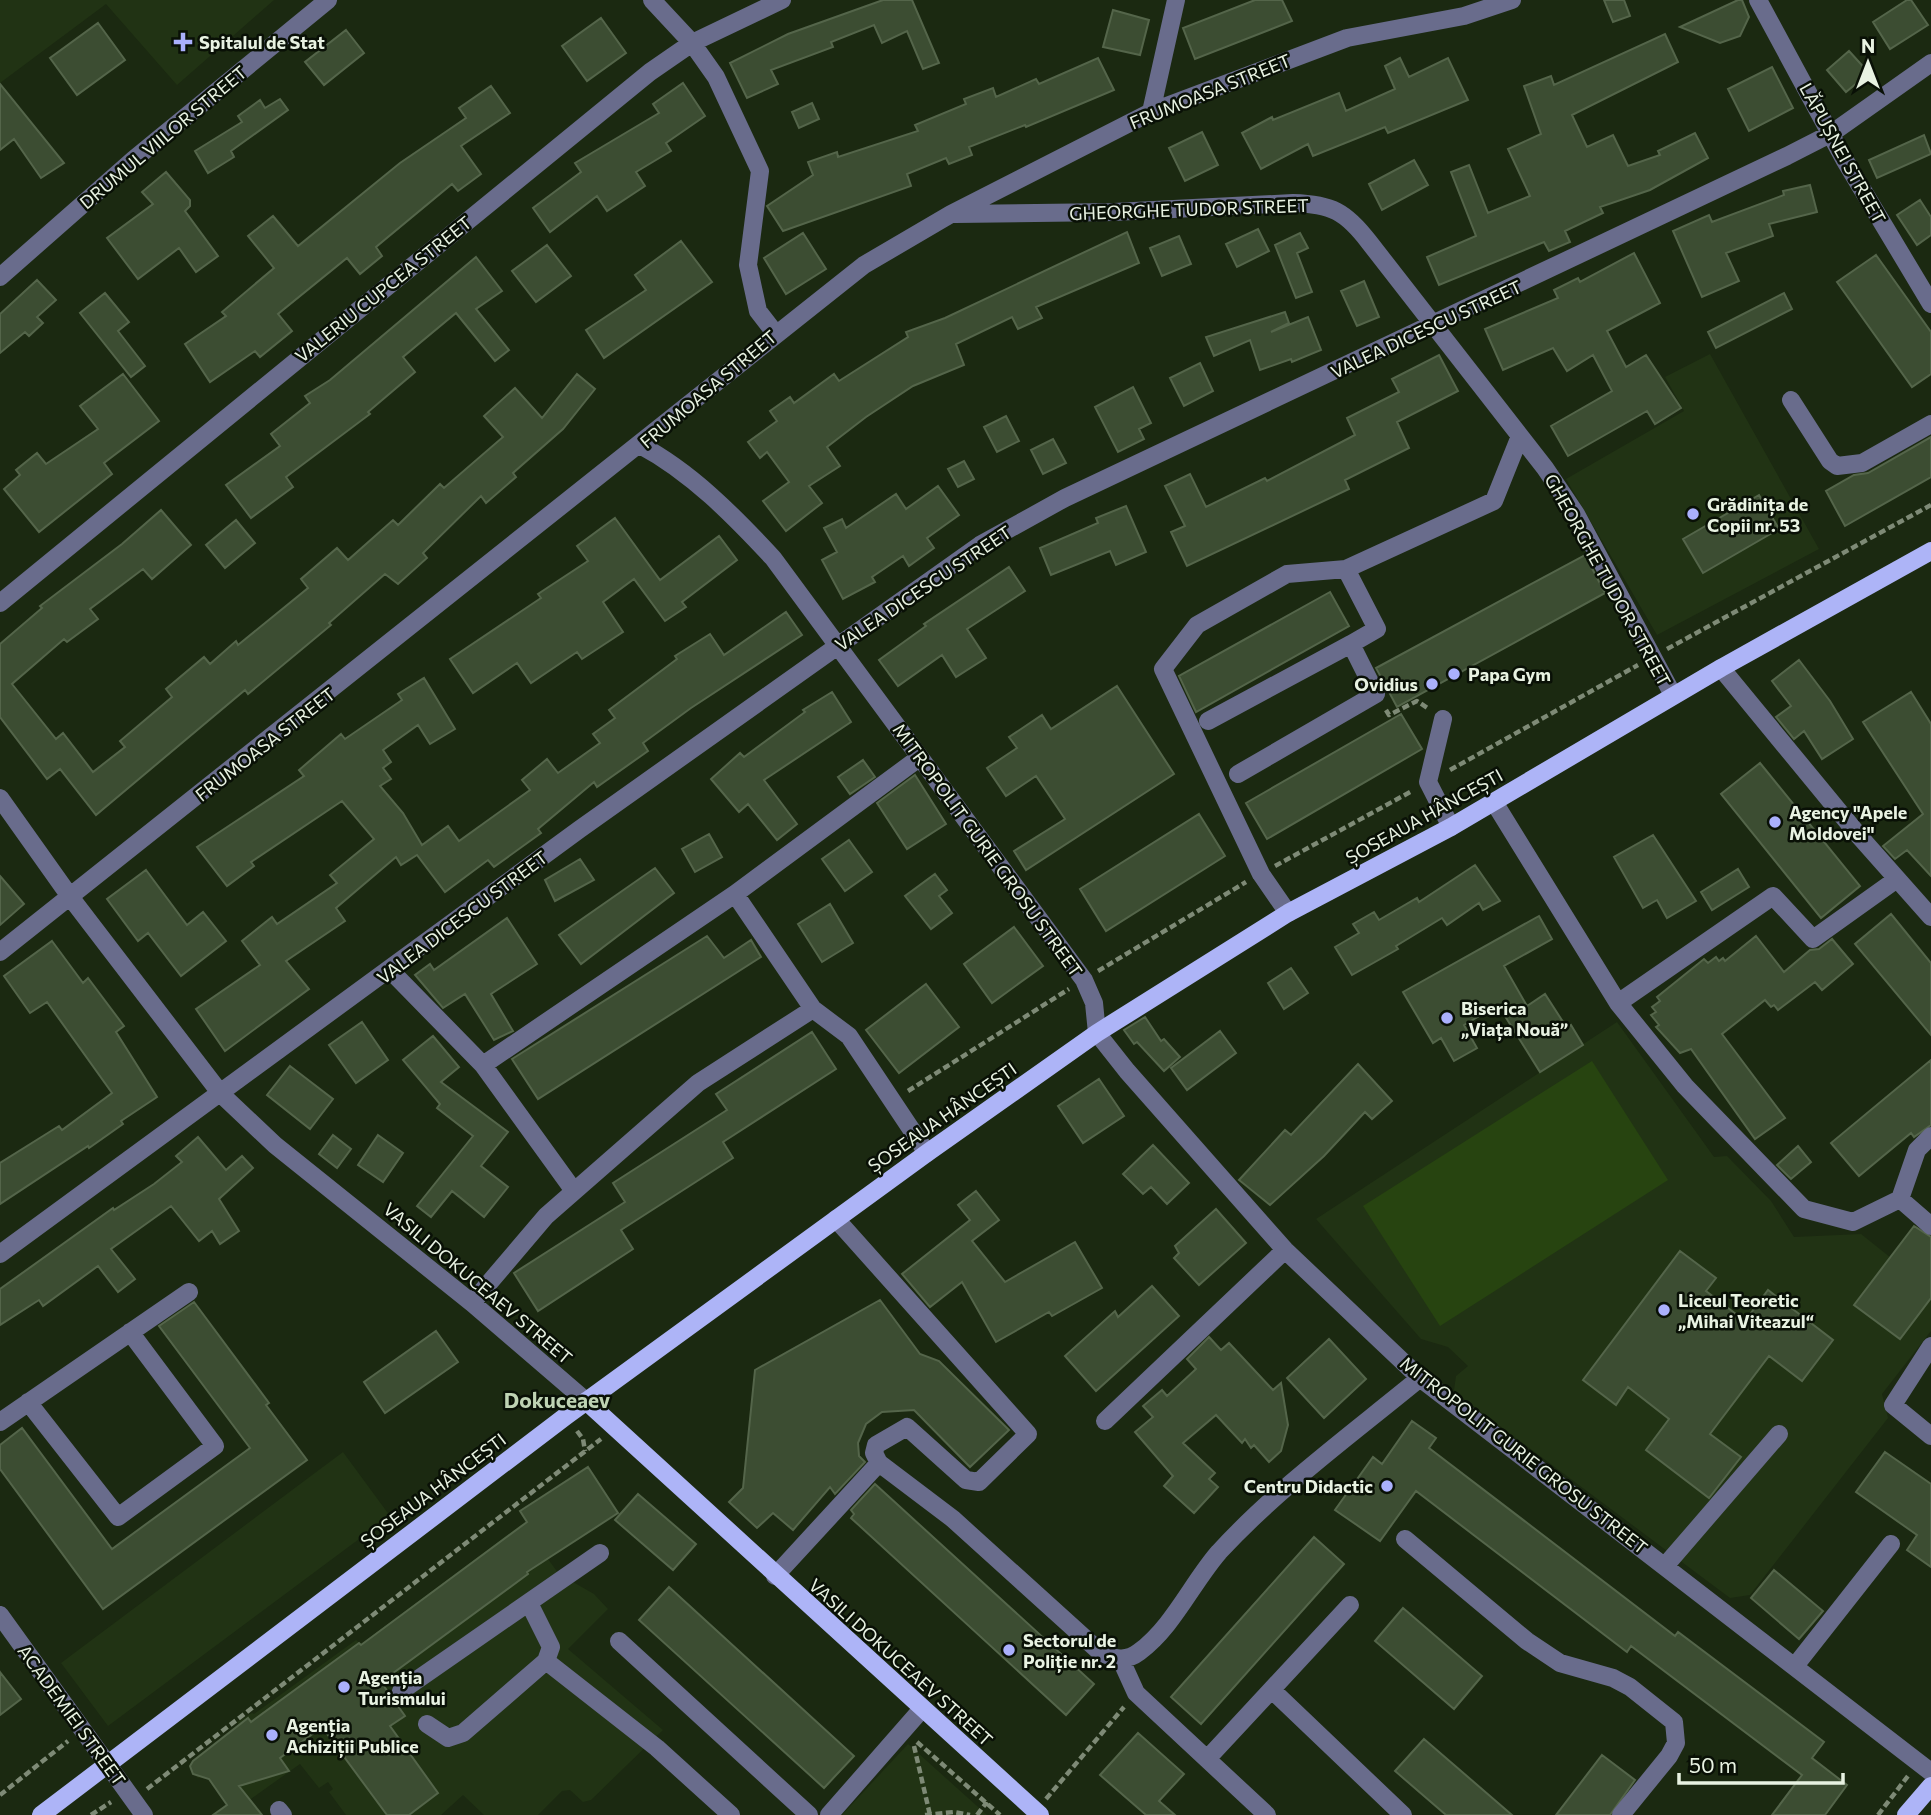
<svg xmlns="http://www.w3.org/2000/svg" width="1931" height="1815" viewBox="0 0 1931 1815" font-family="Commissioner,sans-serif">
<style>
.built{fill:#213314}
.green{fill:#274410}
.building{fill:#3c4d32;stroke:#54654a;stroke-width:2}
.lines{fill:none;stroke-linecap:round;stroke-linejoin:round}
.path{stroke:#7e8a76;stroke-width:4.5;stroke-dasharray:7 3.5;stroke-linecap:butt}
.minor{stroke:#696c8c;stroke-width:18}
.major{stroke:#adb4f7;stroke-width:18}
.poi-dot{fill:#aab0fc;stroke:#091006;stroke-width:2.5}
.labels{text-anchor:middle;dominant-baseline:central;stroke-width:5;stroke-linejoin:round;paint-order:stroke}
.poi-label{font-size:18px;font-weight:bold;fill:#e8f2e2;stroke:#091006;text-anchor:start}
.street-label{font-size:18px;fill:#e8f2e2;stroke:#091006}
.quarter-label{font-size:21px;font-weight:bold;fill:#bed2b3;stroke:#091006}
</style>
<rect width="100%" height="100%" fill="#1b2911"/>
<path class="built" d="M0,0h274l-97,85 -71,-81 -106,79z
M1710,354l109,195 -162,86 -91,-156 118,-68 -19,-34z
M1617,1022l97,135 13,-1 44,45 23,36 67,-3 70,56v41l-49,63 6,24 -138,177 -20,3 -273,-204 -3,-4 2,-14 12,-10 -20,-19 -27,-8 -105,-120z
M343,1452l47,64 -282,210 -47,-63z
M522,1524l37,50 35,20 14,15 -40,40 95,81 -72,70 -8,2 -13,-12 -8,1 -24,24h-54l-21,-20 -22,20h-95l-17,-23 4,-3 -5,-7 -9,6 -19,-24 -52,37 -29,-23 -7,5 -5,-7 -9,2 -7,-7 2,-10 46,-36 -2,-3 15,-9 2,1 102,-74 5,4z
M908,1744l79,71h-145z"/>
<path class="green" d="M1592,1061l76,119 -228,146 -77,-120z"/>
<path class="building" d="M883,0h29l27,63 -16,6 -16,-38 -25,12 -8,-18 -43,17 2,5 -62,23 7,14 -31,14 -17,-35 58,-29z
M1255,0h27l10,21 -97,38 -12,-31z
M1604,0h20l6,16 -17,6z
M1738,0h4l7,17 -9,19 -20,7 -40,-16z
M1907,0h4l17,25 -38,24 -17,-27z
M1113,10l36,10 -9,35 -37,-8z
M601,18l25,35 -39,28 -25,-35z
M98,23l27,37 -48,35 -27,-37z
M346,30l18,23 -40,32 -19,-23z
M1665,34l13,28 -106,53 15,32 26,-12 15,31 32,-11 -2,-4 37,-18 13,25 -58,32 -50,17 3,6 -38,18 5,11 -21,9 -5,-9 -105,43 -12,-28 49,-21 -25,-64 18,-7 19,48 42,-17 -22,-47 33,-15 -17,-48 27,-10 3,9z
M1849,51l20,22 -23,19 -19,-22z
M1098,58l16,32 -88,37 -1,-2 -56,22 3,8 -23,9 -3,-6 -39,16 4,12 -128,45 -16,-25 46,-31 -5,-13 29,-10 1,5 80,-26 -3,-6 51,-21 -2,-5 29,-11 3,9 40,-18 3,5z
M1400,58l9,19 39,-19 20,42 -80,33 -3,-6 -72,29 -5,-12 -47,25 -19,-36 30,-16 1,3 66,-27 7,18 49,-22 -10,-23z
M1772,67l21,41 -44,23 -21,-42z
M683,83l22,33 -39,27 5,8 -35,21 9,14 -38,25 -10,-15 -47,36 -17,-24 48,-36 -6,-9 84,-50 -6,-9z
M0,84l64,79 -23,15 -27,-39 -14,11z
M491,86l19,27 -49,33 20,28 -23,17 -6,-7 -76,63 6,9 -22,18 -13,-16 -69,56 14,17 -32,26 -5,-6 -45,31 -25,-38 41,-28 -4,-4 52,-44 -26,-32 25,-20 25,30 102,-83 66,-45 -7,-10z
M280,99l8,11 -57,41 3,6 -26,16 -13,-22 47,-29 -4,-6 22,-16 5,8z
M812,103l7,16 -20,9 -7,-16z
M1202,132l16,33 -33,16 -16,-33z
M1924,135l7,19 -54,24 -8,-18z
M1414,160l14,25 -46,25 -13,-26z
M166,172l24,28v6l-5,5 33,45 -22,16 -17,-24 -41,31 -31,-41 46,-34 -11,-12z
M1810,185l7,27 -48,12 4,12 -47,17 13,28 -37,16 -29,-66 36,-16 3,7 72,-27 -1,-4z
M1920,200l11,17v18l-14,10 -20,-30z
M1258,229l11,22 -32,16 -11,-23z
M1127,232l12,31 -103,44 6,11 -24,11 -6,-12 -56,27 8,21 -51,21 -47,31 -39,30 13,19 -31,20 13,17 -36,28 -23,-30 26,-19 -22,-30 -7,6 -12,-16 29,-21 -7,-10 20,-14 4,6 40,-29 5,7 69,-44 -2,-5 39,-14z
M803,233l23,36 -40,25 -22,-36z
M1300,233l8,15 -11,5 15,39 -16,6 -21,-53z
M1179,236l12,28 -29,12 -12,-28z
M681,241l31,41 -108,76 -18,-28 60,-40 -11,-15z
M547,245l24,31 -35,26 -24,-31z
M1634,253l26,50 -53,28 19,36 20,-12 35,53 -26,16 -8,-13 -79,45 -17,-30 61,-35 -19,-36 -26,16 -14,-23 -50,22 -18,-41 73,-31 -4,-8 24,-12 2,4z
M1876,255l55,77v42l-19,13 -75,-105z
M476,257l26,34 -26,18 33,41 -14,11 -39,-48 -53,44 12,15 -47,40 2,2 -84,63 7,10 -42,31 -25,-33 54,-39 -9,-12 39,-31 -5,-7 25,-16z
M37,280l19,20 -19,17 6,6 -14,13 -4,-4 -25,21v-39z
M1364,281l15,36 -22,9 -16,-35z
M105,293l24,29 -11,9 27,35 -14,11 -51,-64z
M1784,293l8,16 -76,39 -8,-16z
M1285,312l4,11 -18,9 37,-15 13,33 -29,12 -1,-3 -31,11 -10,-30 -36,16 -8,-19z
M1439,355l19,36 -61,31 12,26 -64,32 4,9 -162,77 -16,-34 14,-6 -20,-40 25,-12 16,33 59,-29 2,3 88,-46 -8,-17 52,-26 -7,-13z
M1200,363l13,28 -29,15 -14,-28z
M123,374l36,47 -55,42 8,11 -73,58 -35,-43 16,-14 -4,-5 21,-17 9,11 52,-35 -18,-23z
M577,374l18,15 -32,40 -50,44 3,4 -30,26 -5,-7 -58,57 4,5 -29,26 -13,-10 -56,49 2,2 -83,69 -3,-4 -149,125 -36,-46 -13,10 -47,-62v-73l42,-36 -2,-2 82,-62 39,-34 30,35 -39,34 -9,-10 -53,40 8,10 -31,23 -3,-3 -52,45 44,55 7,-6 30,39 32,-25 -5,-6 52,-44 -6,-8 38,-32 6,7 26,-23 2,4 70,-57 -7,-9 36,-31 11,12 45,-40 5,5 42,-41 4,4 59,-51 -19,-21 31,-28 27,30z
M1133,387l18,36 -12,6 5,10 -26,13 -23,-45z
M1006,416l13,25 -22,11 -13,-25z
M1931,437v40l-86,49 -19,-35 28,-16 14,-2z
M1053,439l13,24 -23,11 -12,-24z
M964,461l10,18 -16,8 -10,-18z
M938,486l21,29 -32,23 7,10 -25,18 -6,-10 -31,21 3,5 -32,17 -21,-39 15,-8 -13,-24 18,-9 4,9 50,-34 10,15z
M1759,495l20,34 -76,44 -20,-34z
M1126,506l20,46 -30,13 -6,-14 -59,24 -11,-27 58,-25 -2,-5z
M615,518l45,62 59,-44 18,24 -55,42 4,5 -21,14 -31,-42 -31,23 20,30 -41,27 -5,-7 -46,31 -14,-20 -44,30 -23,-34 91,-61 -3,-4 50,-33 -11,-15z
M236,520l19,23 -30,25 -19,-23z
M1585,555l20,38 -208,114 -21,-39z
M1009,567l16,24 -58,38 19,29 -30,19 -14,-22 -44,31 -19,-26 47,-34 -2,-2z
M1330,592l19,34 -153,86 -17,-36z
M786,612l16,23 -111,73 -48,35 5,8 -51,36 -3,-5 -56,47 3,4 -47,34 -6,-7 -43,32 -28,-37 -16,10 -5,-8 -60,51 9,13 -59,40 23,28 -84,62 -29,-42 64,-44 -18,-24 30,-24 5,7 60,-41 -7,-8 44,-36 -32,-38 -91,61 3,4 -27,20 -30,-39 107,-71 -5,-6 42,-36 4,5 57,-39 -4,-6 26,-16 31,51 -25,15 -12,-19 -35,25 8,12 -8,6 8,11 -11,7 23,27 19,32 26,-19 11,15 71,-51 -8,-10 25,-21 11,14 42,-30 -7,-9 22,-16 -6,-8 68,-51 -2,-3 35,-22 14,21z
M1799,660l31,41 23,38 -31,20 -18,-28 -10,8 -18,-22 15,-11 -19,-25z
M1117,686l57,88 -148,96 -12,-19 51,-32 -29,-43 -30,20 -19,-28 30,-20 -8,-11 33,-22 9,14z
M832,692l19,30 -87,58 33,44 -20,16 -29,-36 -9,8 -28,-33 29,-26 4,4 61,-45 -2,-2z
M1911,692l20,32v152l-24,-26 -12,9 -12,-13 40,-32 -60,-92z
M1401,714l21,35 -155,90 -21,-36z
M863,760l12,17 -25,17 -12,-17z
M1760,763l100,123 -39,32 -100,-124z
M915,775l31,49 -39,25 -30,-46z
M1199,814l26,42 -119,75 -26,-42z
M709,834l13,23 -27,15 -13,-23z
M1653,835l43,66 -29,17 -10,-18 -14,8 -29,-51z
M849,840l23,32 -27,19 -23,-32z
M580,859l14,21 -39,21 -10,-21z
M1475,865l25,36 -17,9 -4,-7 -32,22 -5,-7 -46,28 2,3 -46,26 -17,-28 24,-14 -6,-9 21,-12 5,8 38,-22 2,4z
M655,868l19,25 -93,71 -22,-29z
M1738,869l11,18 -37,23 -11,-18z
M146,870l41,55 16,-13 23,29 -45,35 -33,-43 -10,8 -31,-42z
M935,874l12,16 -8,6 13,17 -21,16 -26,-33z
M0,876l24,28 -24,21z
M830,904l23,39 -31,19 -24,-38z
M1891,914l40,49v72l-76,-91z
M1539,916l13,23 -48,27 23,40 18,-12 22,34 4,-3 12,20 -43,27 -42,-67 -34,20 13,23 -23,13 -13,-23 -8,5 -30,-51z
M507,918l30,46 -46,30 22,37 -19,9 -29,-46 -22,14 -28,-33 15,-11 4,6z
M1014,927l29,39 -51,37 -28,-39z
M707,936l17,22 27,-18 10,17 -223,142 -26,-40z
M1756,936l28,36 26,-22 9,-1 13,-10 21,25 -31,26 -7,-8 -37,28 -4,-5 -3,2 -6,-7 -43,34 63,84 -30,21 -64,-90 -11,4 -24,-26 3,-2 -8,-10 5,-3 -4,-5 8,-6 -3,-4 47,-38 4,4 8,-6 3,4 4,-3 2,3z
M52,941l31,42 5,-5 36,48 -8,6 41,65 -36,24 2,3 -34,24 -1,-2 -88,58v-41l59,-37 3,4 50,-37 -65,-91 -17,11 -26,-37z
M1291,968l17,25 -24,16 -16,-26z
M926,984l33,43 -60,46 -33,-43z
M1145,1017l16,24 3,-2 16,18 -16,14 -27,-29 -3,2 -10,-14z
M362,1022l26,38 -32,23 -27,-38z
M1220,1031l16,22 -49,37 -16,-22z
M812,1032l24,37 -113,73 10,16 -112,72 12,19 -95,62 -24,-38 111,-71 -12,-19 114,-73 -11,-16z
M433,1036l26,31 -18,15 67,50 -27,34 27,21 -24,30 -32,-26 -21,26 -14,-11 56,-70 -36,-28 3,-4 -37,-44z
M1931,1060v65l-17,12 -3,-4 -52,43 -28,-33z
M1358,1064l34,37 -20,18 -7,-7 -41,44 -54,49 -31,-25 46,-50 6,5z
M290,1066l43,33 -23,30 -43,-34z
M1099,1079l25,37 -41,27 -25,-37z
M333,1135l18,14 -14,19 -18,-14z
M378,1135l25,18 -20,29 -25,-17z
M198,1137l28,33 16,-14 11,12 -34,31 20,32 -19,13 -8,-13 -13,10 -28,-35 -60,43 24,30 -17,13 -20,-26 -55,40 -4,-6 -39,25v-36l113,-81 1,2 40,-26 28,-22 -6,-6z
M1153,1145l36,38 -22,21 -16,-17 -8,7 -20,-20z
M1798,1146l13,16 -20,17 -14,-14z
M976,1191l23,29 -27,21 33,41 70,-40 27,46 -50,28 -3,-4 -53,30 -34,-60 -32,25 -28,-33 68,-54 -12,-15z
M1216,1209l30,34 -47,42 -25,-27 5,-5 -4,-7z
M1914,1226l17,11v61l-31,41 -46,-34z
M1680,1251l36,27 -10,13 39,30 23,-31 65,50 -31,41 -33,-25 -59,78 31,23 -32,41 -63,-48 23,-31 -41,-32 -12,18 -33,-25z
M1152,1286l27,30 -83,75 -31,-35 50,-45 3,6z
M880,1300l40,54 19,7 70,69 -39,37 -56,-57 -32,2 -16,12 -8,19 1,13 6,6 -30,32 -5,-7 -37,43 -20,-17 -16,15 -28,-26 14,-14 12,-118z
M194,1302l75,101 -3,2 41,55 -204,149 -103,-140v-24l22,-17 90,121 138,-101 -91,-122z
M436,1331l22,31 -73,51 -21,-31z
M1209,1337l12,13 8,-7 44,47 8,-7 7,42 -7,26 -12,11 -15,-17 -3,3 -6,-9 -3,4 -26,-28 -33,28 32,30 -6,6 9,8 -24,26 -30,-27 9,-10 -38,-44 18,-15 -10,-11 19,-16 5,6 29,-27 -9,-10z
M1329,1339l37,40 -42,39 -37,-40z
M1412,1421l24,17 -7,10 246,188 3,-4 146,110 -12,16 35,27 -22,30h-53l30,-40 -171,-129 -4,6 -211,-161 -36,50 -45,-31 38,-53 9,7z
M1885,1452l46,32v83l-24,-17 10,-15 -61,-43z
M588,1467l30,46 -91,59 1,2 -147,108 24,34 -15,10 48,67 -29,22h-22l-65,-88 -42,31 9,13 -50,15 23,29h-49l14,-10 -18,-26 -16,-5 -3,-8 3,-5 55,-43 3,4 108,-79 2,2 166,-123 -7,-11z
M875,1484l219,200 -28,31 -215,-197 3,-4 -3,-4z
M638,1494l58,50 -23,26 -58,-50z
M1314,1537l30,27 -143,160 -30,-27z
M1774,1570l49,41 -24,28 -48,-41z
M669,1587l185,169 -30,32 -185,-168z
M1403,1608l79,68 -28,33 -79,-68z
M0,1672l21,27 -21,16z
M1138,1733l46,41 -25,27 16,14h-29l-46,-40z
M1424,1739l88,76h-66l-51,-44z
M1602,1755l33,25 -25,35h-54z"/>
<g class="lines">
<path class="path" d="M1667,649l264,-144
M1386,710l3,5 28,-14 12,8
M1450,770l188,-105
M1275,866l137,-75
M1098,971l148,-89
M908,1091l161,-102
M577,1431l6,8 2,12
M917,1742l83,73
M914,1746l16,69
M147,1789l454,-350
M0,1795l68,-54
M1046,1799l78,-92
M91,1815l20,-13
M925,1815l29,-3 16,3
M977,1815l10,-13
M1878,1815l30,-39"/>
<path class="minor" d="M652,0l40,43 24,34 44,94 -12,94 10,46 17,22
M1758,0l86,159 87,145
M1151,112l25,-112
M955,214l159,-2 179,-9c39,1 53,9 76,39l176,226 31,46 97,181
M0,277l133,-117 195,-160
M1791,400l39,61 7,5 25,-3 69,-39
M640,445c51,27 94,71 133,113l311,422 10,23 3,30 30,38 158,179 135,128 511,394
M1346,569l31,60 -26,15
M0,603l650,-531 42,-29 90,-43
M1721,668l139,169 71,80
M1443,719l-15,63 23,45
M1208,721l143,-77 25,50 -138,80
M0,798l71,100 150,196 54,51 197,158 114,98
M1494,802l124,201 67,83 119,123 49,13 47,-23 17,-49 14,-14
M735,894l184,-136
M1288,913l-27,-39 -98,-205 34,-44 90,-51 59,-5 148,-68 26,-65
M0,952l864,-687 87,-51 200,-102 196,-74 117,-22 48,-16
M390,970l93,95 91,126
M1618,1003l155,-107 40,43 84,-60
M483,1065l252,-171 78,115 36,27 78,117
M1900,1199l31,27
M836,1219l192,215 -49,48 -13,-2 -59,-53 -31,18 -2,8 5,10 74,56 147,133c14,7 26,10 39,0 34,-25 53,-69 80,-100 60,-65 133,-118 201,-174
M0,1254l580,-425 400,-284 85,-47 722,-342 45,-23 99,-70
M472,1303l74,-87 152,-133 115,-74
M1931,1346l-38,59 38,31
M28,1402l90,115 97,-71 -85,-114
M1105,1421l180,-171
M0,1422l189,-130
M1405,1539l122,102 33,22 53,15 17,9 44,35 2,21 -7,13 -48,59
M1665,1566l114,-132
M775,1576l104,-113
M529,1603l22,44 -5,14 111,87 74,67
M0,1615l144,200
M619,1641l190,174
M1121,1660l15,33 131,122
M1795,1666l96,-122
M401,1691l199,-138
M1273,1691l130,124
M427,1724l21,14 15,-5 83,-72
M1207,1759l143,-154
M279,1810l4,5
M829,1815l92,-105"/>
<path class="major" d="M586,1401l454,414
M41,1815l525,-399 361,-263 170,-120 191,-120 163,-86 270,-159 210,-117
M1906,1815l25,-29"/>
</g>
<g class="poi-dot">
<path d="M179.5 31.5h7v7h7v7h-7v7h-7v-7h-7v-7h7z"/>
<circle cx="1693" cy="514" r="7"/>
<circle cx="1454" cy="674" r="7"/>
<circle cx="1432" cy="684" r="7"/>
<circle cx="1775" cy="822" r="7"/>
<circle cx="1447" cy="1018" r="7"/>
<circle cx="1664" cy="1310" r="7"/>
<circle cx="1387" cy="1486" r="7"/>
<circle cx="1009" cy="1650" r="7"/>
<circle cx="344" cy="1687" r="7"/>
<circle cx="272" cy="1735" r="7"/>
</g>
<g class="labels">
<g class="poi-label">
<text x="199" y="42">Spitalul de Stat</text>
<text x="1707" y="504">Grădinița de<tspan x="1707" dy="21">Copii nr. 53</tspan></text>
<text x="1468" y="674">Papa Gym</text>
<text x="1418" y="684" text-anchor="end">Ovidius</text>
<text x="1789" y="812">Agency "Apele<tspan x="1789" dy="21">Moldovei"</tspan></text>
<text x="1461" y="1008">Biserica<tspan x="1461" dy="21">„Viața Nouă”</tspan></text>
<text x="1678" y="1300">Liceul Teoretic<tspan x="1678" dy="21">„Mihai Viteazul“</tspan></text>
<text x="1373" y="1486" text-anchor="end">Centru Didactic</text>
<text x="1023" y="1640">Sectorul de<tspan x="1023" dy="21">Poliție nr. 2</tspan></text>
<text x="358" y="1677">Agenția<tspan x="358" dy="21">Turismului</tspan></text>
<text x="286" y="1725">Agenția<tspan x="286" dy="21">Achiziții Publice</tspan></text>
</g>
<g class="street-label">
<text transform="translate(1210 91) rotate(-22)">FRUMOASA STREET</text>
<text transform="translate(163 137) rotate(-40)">DRUMUL VIILOR STREET</text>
<text transform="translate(1843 153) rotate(61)">LĂPUȘNEI STREET</text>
<text transform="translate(1189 209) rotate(-2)">GHEORGHE TUDOR STREET</text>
<text transform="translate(383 289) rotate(-39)">VALERIU CUPCEA STREET</text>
<text transform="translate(1426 329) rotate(-25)">VALEA DICESCU STREET</text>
<text transform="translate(708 389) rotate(-40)">FRUMOASA STREET</text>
<text transform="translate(1608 580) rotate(61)">GHEORGHE TUDOR STREET</text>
<text transform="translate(923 588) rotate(-34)">VALEA DICESCU STREET</text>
<text transform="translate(265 744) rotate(-38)">FRUMOASA STREET</text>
<text transform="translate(1424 816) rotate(-29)">ȘOSEAUA HÂNCEȘTI</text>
<text transform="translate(988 850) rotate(54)">MITROPOLIT GURIE GROSU STREET</text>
<text transform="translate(462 917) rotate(-37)">VALEA DICESCU STREET</text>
<text transform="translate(942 1117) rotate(-35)">ȘOSEAUA HÂNCEȘTI</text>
<text transform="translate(478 1283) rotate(40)">VASILI DOKUCEAEV STREET</text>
<text transform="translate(1524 1455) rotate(38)">MITROPOLIT GURIE GROSU STREET</text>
<text transform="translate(433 1490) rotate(-37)">ȘOSEAUA HÂNCEȘTI</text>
<text transform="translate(901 1662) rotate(42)">VASILI DOKUCEAEV STREET</text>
<text transform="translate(72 1715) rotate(54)">ACADEMIEI STREET</text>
</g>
<g class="quarter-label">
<text x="557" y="1399">Dokuceaev</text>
</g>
</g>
<g transform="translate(1868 63)" stroke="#091006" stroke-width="5" paint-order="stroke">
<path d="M0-5L12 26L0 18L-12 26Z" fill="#e8f2e2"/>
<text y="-10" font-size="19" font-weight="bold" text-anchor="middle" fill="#e8f2e2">N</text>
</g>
<path d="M1679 1773v10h164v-10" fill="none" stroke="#e8f2e2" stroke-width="3.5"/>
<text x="1689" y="1773" font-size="21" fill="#e8f2e2" stroke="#091006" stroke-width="5" paint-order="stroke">50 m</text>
</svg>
